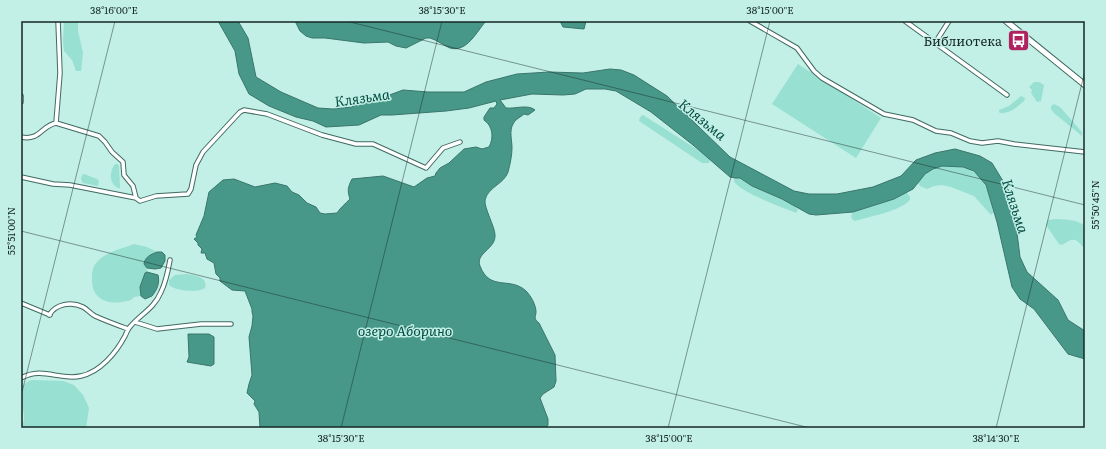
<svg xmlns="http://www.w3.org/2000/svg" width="1106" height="449" viewBox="0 0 1106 449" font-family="Literata,serif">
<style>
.green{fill:#98e0d2}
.water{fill:#48988a;stroke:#39766b}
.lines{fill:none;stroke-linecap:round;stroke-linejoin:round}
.minor-casing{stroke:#416a62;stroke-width:5.5}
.secondary-casing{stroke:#416a62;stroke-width:7}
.minor{stroke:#fff;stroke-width:3.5}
.secondary{stroke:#fff;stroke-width:5}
.ticks{fill:none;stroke:#162824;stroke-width:1;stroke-opacity:0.45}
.labels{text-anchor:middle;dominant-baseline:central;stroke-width:3;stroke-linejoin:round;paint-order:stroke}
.poi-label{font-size:13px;fill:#162824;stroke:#c2efe6;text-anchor:end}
.water-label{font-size:14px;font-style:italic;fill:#044d44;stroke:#c2efe6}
.neatline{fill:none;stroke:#162824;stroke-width:1.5}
.ticks-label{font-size:10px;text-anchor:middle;fill:#162824}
</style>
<rect width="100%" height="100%" fill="#c2efe6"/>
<path class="green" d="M64,21h14v10l5,22 -2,18h-5l-4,-11 -8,-9 -1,-9z
M798,64l83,54 -25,40 -84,-54z
M1034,82h5l5,3 -3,16 -4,1 -6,-9 1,-3 -3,-3z
M1021,96l4,2 -1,3c-8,7 -13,12 -24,12l-1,-1v-2l10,-4z
M1054,104l6,3 22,25v4l-28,-23 -3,-4v-3z
M643,115l58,37 9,8 -1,3h-7l-63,-42 1,-4z
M115,164h3l1,3 1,21h-2c-9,-5 -9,-16 -3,-24z
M942,166c7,0 16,0 22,2 21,5 25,26 30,44l-3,3 -17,-19 -23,-9 -9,-2 -8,1 -7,3 -7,-3 -2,-3c7,-10 13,-14 24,-17z
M84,174l13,5 2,2 -1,5 -15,-3 -2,-4 1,-4z
M735,178h5l12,8 41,18 5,6 -2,3c-12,-5 -57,-21 -62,-32z
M906,192l4,5v3c-12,12 -39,16 -55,21l-3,-2 -1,-3 2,-4 41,-13z
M1056,219c11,1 20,0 29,7v23c-10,-11 -10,-12 -23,-4l-3,-1 -13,-19 2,-5z
M134,244l13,3 10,5c-7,3 -12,5 -13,12l3,4v4l-2,1 -5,14 1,9 -7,1 -3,3c-19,6 -40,2 -39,-22 0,-7 1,-12 6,-17 8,-9 26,-13 36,-17z
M187,274c9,2 21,3 18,14 -7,5 -30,3 -36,-3v-5l6,-5z
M32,380l31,1 11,4 9,10 6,13 -3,20h-65c1,-3 3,-6 3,-9 1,-14 -12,-33 8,-39z"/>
<path class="water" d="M218,21h20l10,17 8,39 25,15 37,16 15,1 19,-2 11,-9 21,-1 19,-7 25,2h36l22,-10 31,-8 32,-2 34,1 27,-4 11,1 13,5 33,21 63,61 64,34 15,3h28l36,-7 28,-11 15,-16 19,-7 20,-4 25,7 12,7 17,28 7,34 4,32 7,15 31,28 10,20 17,11v28l-17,-5 -34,-45 -14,-10 -8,-12 -15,-65 -11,-37 -12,-14 -11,-4 -21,-1 -9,3 -8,5 -12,15 -19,10 -41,13 -37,3 -7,-1 -27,-15 -30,-13 -12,-8h-5l-5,-1 -37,-32 -42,-33 -35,-21 -11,-2h-19l-11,5 -12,1 -31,-1 -32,6 6,8c9,1 22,-4 29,2l-7,5 -4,-1c-3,3 -9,5 -11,10 -4,7 -1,16 -1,24 0,7 -2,17 -4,24 -4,12 -20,15 -23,28 -1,8 10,27 10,35 1,14 -20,18 -15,31 10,26 30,10 46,25 5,5 10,14 10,21 0,2 -1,5 -1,6 1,3 2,3 4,5l16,32 1,26 -2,6 -11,7 -3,4 8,21v6l-2,3h-286l-1,-16 -5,-8 1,-3 -8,-8 2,-9 3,-9 -3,-38 3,-11 1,-10 -1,-4v-3l-7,-18 -13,-1 -12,-9v-3l-4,-4 -2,-11 -7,-4 -2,-6h-4l1,-4 -4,-4v-2l-4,-4 3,-2 -1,-2 8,-19 5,-24 14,-12 11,-1 21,8 20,-4 12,3 5,6 7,3 8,8 9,4 4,6 5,1 12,-1c4,-6 8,-9 13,-14 -3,-9 -2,-12 2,-20l31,-3 31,11 13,-9 8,-2 1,-3 4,-5 9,-5 15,-14 12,-2 6,2 7,-2c5,-9 4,-21 -5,-27v-3l6,-9h4l3,-4 -1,-3 -27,7 -23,3 -54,4h-11l-22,10 -33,2 -13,-6 -17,-4 -27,-11 -20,-12 -10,-20 -4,-23z
M295,21h191c-9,10 -19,32 -36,27 -7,-3 -13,-8 -20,-10h-4l-20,10 -10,-2 -8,-4 -24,1 -39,-5h-13l-6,-2 -6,-5z
M560,21h26l-2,8 -21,-2z
M157,252h5l3,3v6l-4,7 -6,1 -8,-1 -3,-4c1,-7 6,-9 13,-12z
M147,272l11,3c2,8 -1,15 -6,21l-7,3 -4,-3 -1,-9 5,-14z
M188,334h21l5,3v27l-3,2 -24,-4 2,-5z"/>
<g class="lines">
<defs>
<path id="minor" d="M750,21l47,27 17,23 8,7 62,36 29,6 23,11 15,2 19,8 12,2 16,-2 16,3 71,8
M905,21l102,74
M935,43l14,-22
M21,96v6
M56,123l4,-50 -2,-52
M21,137c19,4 20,-11 35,-14l43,13 6,6 7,10 11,10 1,13 9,11 3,12 4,3 16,-5 32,-2 3,-5 5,-24 7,-13 37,-40 4,-2 23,4 55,21 34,9h17l53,24 17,-20 17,-6
M21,177l32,7 17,1 66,13
M21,303l29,12
M49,315c7,-11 22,-14 34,-8 4,2 8,7 12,9 11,5 22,9 33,13
M135,322l22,7 44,-5h30
M21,378c22,-12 38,3 60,-2 19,-4 35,-23 44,-40 1,-2 2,-5 4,-8 10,-13 25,-19 32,-36 5,-10 7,-21 9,-32"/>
<path id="secondary" d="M1006,21l79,64"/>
</defs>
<use href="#minor" class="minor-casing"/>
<use href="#secondary" class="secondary-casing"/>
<use href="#minor" class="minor"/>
<use href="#secondary" class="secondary"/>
</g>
<path class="ticks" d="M346,21l739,184M21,231l789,197M21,396l94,-375M341,428l101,-407M668,428l102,-407M996,428l89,-357"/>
<defs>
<symbol id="bus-square" viewBox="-11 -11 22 22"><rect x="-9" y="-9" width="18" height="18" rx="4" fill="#af225e" stroke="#c2efe6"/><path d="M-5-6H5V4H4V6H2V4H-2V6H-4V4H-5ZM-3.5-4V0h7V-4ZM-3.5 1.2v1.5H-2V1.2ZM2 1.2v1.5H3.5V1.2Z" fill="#fff"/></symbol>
</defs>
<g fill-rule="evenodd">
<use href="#bus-square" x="1006" y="28" width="25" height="25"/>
</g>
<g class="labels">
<g class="poi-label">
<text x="1002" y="40">Библиотека</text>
</g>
<g class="water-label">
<text transform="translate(362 97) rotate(-8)">Клязьма</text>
<text transform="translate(703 119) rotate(39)">Клязьма</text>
<text transform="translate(1016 206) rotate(72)">Клязьма</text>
<text x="405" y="330">озеро Аборино</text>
</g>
</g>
<rect width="1106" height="449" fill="none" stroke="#c2efe6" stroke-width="44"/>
<rect x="22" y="22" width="1062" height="405" class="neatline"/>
<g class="ticks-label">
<text x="114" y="14">38°16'00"E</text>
<text x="442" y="14">38°15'30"E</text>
<text x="770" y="14">38°15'00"E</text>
<text transform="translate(1095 205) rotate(-90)" y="4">55°50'45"N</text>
<text transform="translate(11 231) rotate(-90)" y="4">55°51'00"N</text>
<text x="341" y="442">38°15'30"E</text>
<text x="669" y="442">38°15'00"E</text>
<text x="996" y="442">38°14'30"E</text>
</g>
</svg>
